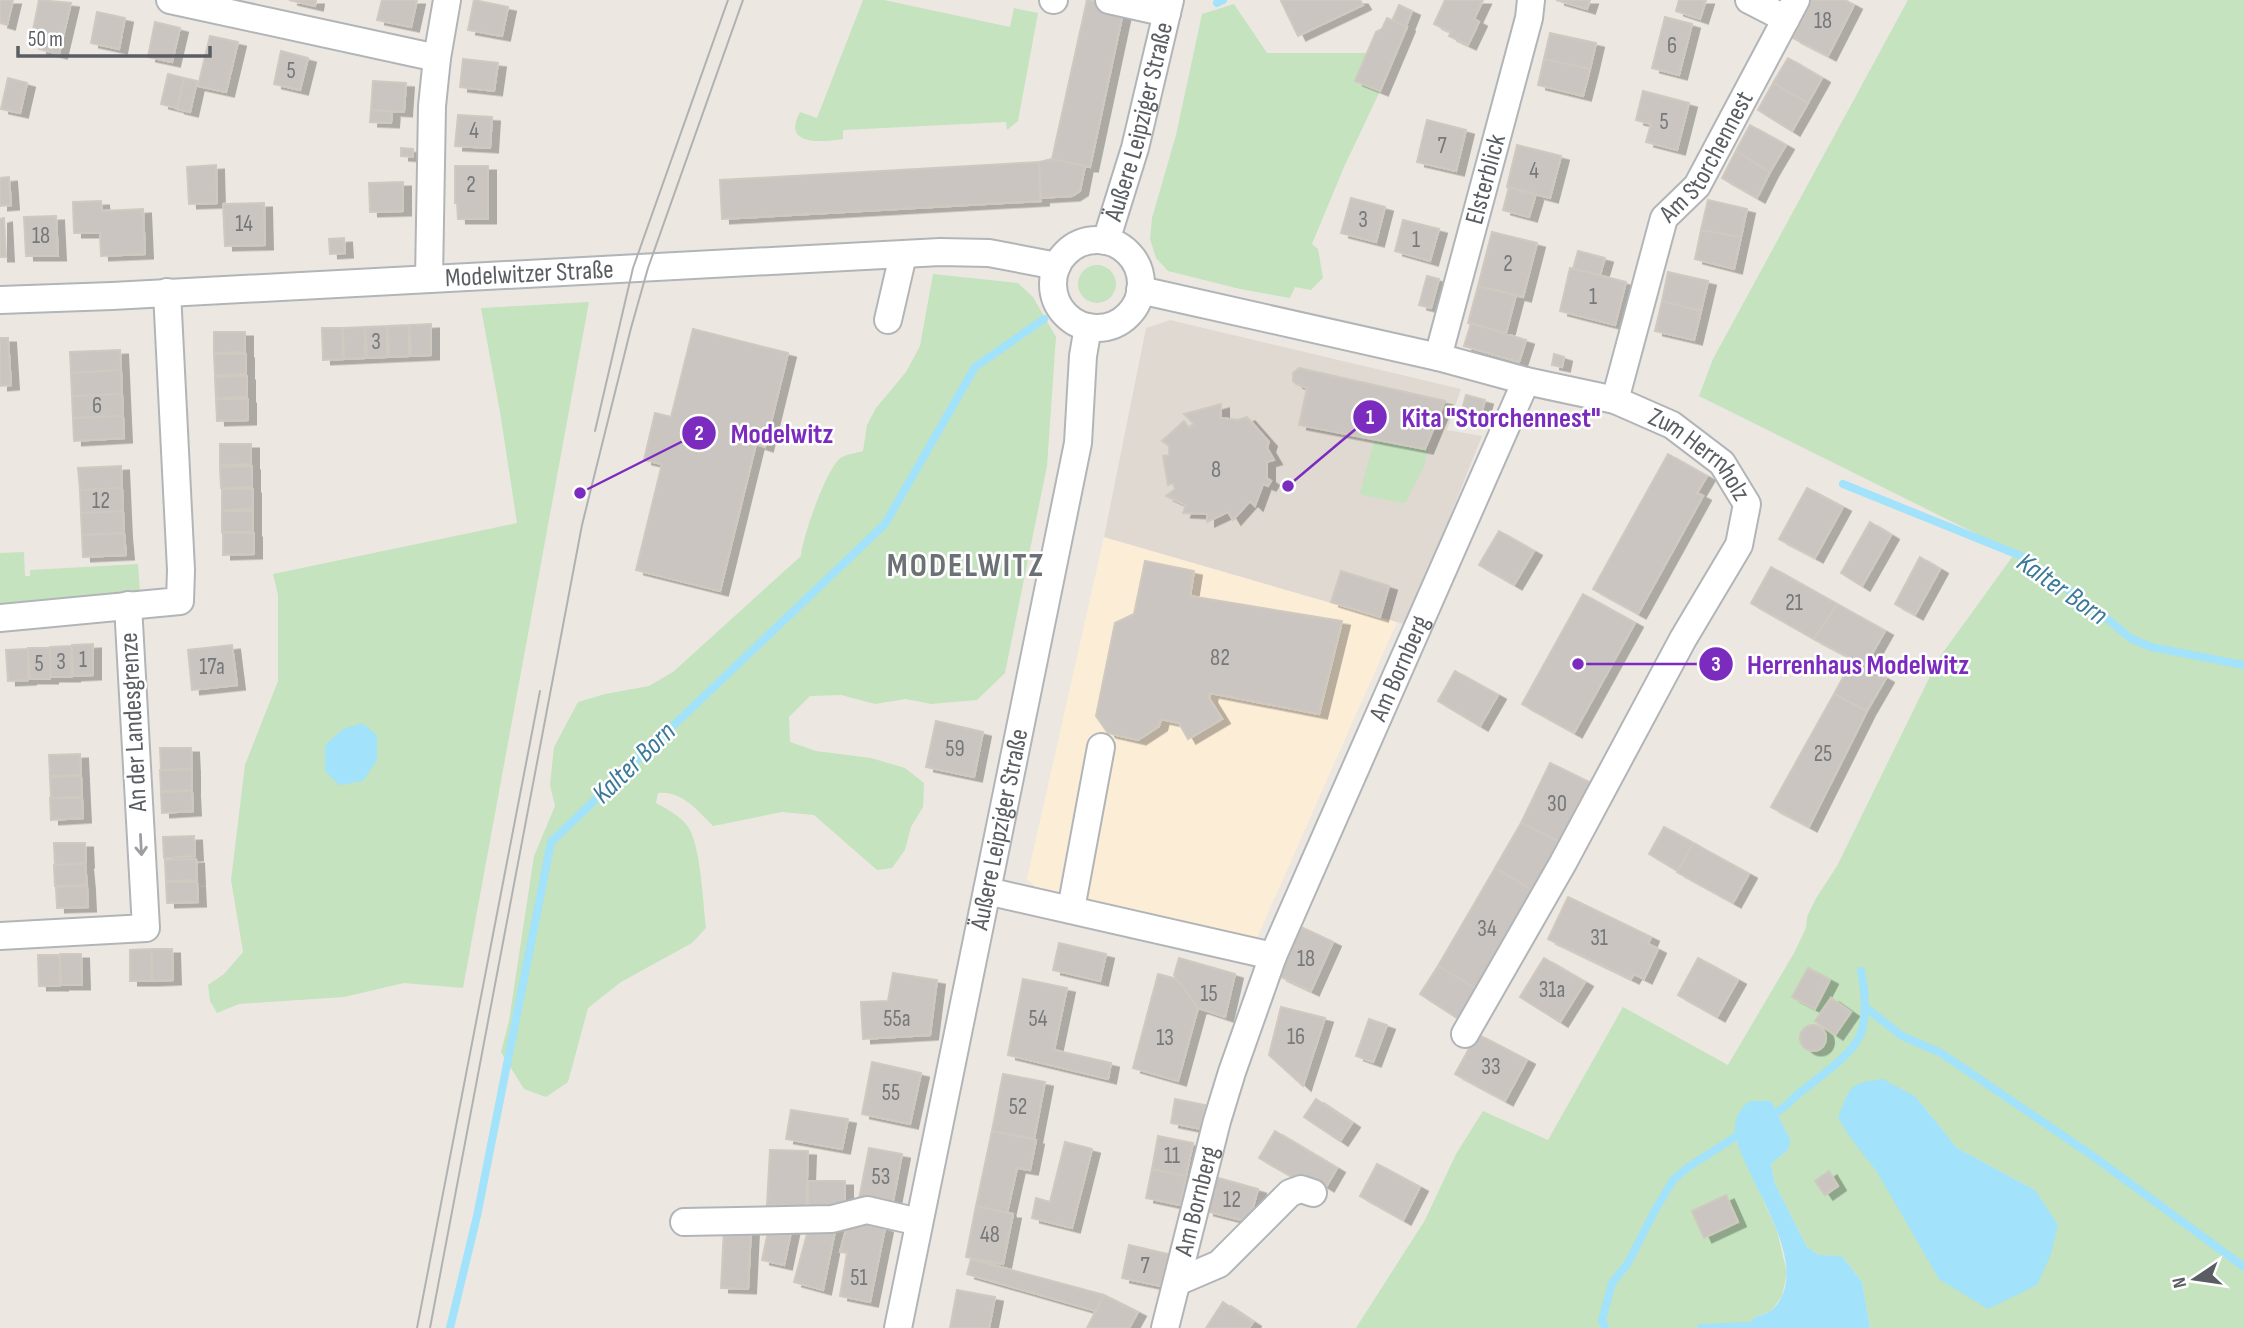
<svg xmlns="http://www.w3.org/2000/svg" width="2244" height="1328" viewBox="0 0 2244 1328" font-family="'Sofia Sans Condensed',sans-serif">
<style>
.commercial{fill:#fcedd6}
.education{fill:#dfd9d2}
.green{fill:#c4e3be;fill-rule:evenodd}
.water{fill:#a2e2fb}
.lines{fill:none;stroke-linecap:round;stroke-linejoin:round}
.stream{stroke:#a2e2fb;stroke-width:8}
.building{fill:#cac5c1;stroke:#d0c9c0;stroke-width:2;filter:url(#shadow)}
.minor-casing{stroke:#b2b5b8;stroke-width:30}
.minor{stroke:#fff;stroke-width:26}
.tram{stroke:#b0b1b2;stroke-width:2}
.oneway{stroke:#9c9ea1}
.labels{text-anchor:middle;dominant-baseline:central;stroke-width:5;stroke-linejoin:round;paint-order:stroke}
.number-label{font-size:23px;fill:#76787a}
.street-label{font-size:26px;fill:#5a5e62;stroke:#fff}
.water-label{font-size:28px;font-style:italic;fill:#3b799b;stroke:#fff}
.district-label{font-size:33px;font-weight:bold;letter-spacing:2px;fill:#6b7174;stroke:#fff}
.leader{fill:none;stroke:#7b2cbf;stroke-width:2.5}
.callout-dot{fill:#7b2cbf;stroke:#fff;stroke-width:2.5}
.mark-label{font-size:21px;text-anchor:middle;font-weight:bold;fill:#fff}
.callout-label{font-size:28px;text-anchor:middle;font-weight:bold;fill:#7b2cbf;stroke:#fff;stroke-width:5;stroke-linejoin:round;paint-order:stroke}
</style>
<defs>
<filter id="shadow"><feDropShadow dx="8" dy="4.5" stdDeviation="0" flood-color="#0004"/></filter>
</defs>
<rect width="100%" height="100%" fill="#ece8e1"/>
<path class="commercial" d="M1104,537l293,85 -141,318 -220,-53 -9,-8z"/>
<path class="education" d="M1170,320l291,69 -14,41 35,6 -75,189 -303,-88 42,-209z"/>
<path class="green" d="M863,0h21l126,27 4,-19 24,5 -20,108 -11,9 -1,-8 -163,8v9c-20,3 -62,8 -43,-27l17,6z
M1908,0h336v1328h-374l-8,-46 -20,-26 -23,-1 -12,-8 -32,-63 -4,-20 16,-13 4,-10 -20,-40 -36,36 42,94 10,42 -5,23 -11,15 -18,7 -4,10h-393l69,-108 31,-66 27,-43 65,29 75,-133 105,58 66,-112 12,-25 1,-11 8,-17 22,-34 102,-208 76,-105 -316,-157 14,-37zM1916,1097l41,51 78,42 -158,-18 -39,-54z
M1234,4l33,49h100l-12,28 25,10 -36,76 -32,77 6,5 5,29 -12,12 -16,-3 -5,11 -50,-9 -72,-18 -12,-13 -6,-19 2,-21 24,-83 26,-121z
M1078 284a19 19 0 1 1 38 0a19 19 0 1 1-38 0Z
M933,274l85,9 15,14 23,40 -9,129 -42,207 -28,27 -46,4 -25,-5 -31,5 -34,-9 -31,1 -21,21 1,25 26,9 55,7 34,10 19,15 -1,24 -12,20 -6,23 -13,18 -15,2 -63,-55 -32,-3 -69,14c-16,-16 -31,-35 -55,-33l-2,10c11,6 28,15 34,27 11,22 13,72 16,98l-14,15 -71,39 -33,26 -20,74 -22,15 -22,-8 -23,-37 8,-31 25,-165 21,-50 -5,-21 4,-38 24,-45 27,-8 44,-8 24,-14 128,-116c1,-17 26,-91 41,-99 6,-3 15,-4 21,-6l4,-26 9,-17 30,-36 14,-26z
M589,302l-126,686 -59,-5 -60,14 -105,7 -22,9 -7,-12 -2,-16 16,-11 19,-22 -12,-72 14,-115 33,-84v-86l-5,-21 244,-51 -17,-111 -19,-104z
M1380,434l49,9 -4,21 -19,38 -4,1 -40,-8 -2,-3 15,-54z
M24,552l1,24h5v-6l108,-6 2,28 -140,14v-53z"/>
<path class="water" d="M362,723l15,12v25l-14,21 -24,4 -14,-14v-26l18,-16z
M1883,1079l33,18 41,51 78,42 23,35 -7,29 -14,31 -49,24 -49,-30 -62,-107 -27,-35 -12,-19c12,-31 10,-35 45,-39z
M1750,1101h21l20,40 -4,10 -16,13 4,20 32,63 12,8 23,1 20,26 8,46h-121l4,-10c7,-3 15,-4 20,-9 42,-43 -26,-126 -37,-171 -4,-15 2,-29 14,-37z"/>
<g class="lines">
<path class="stream" d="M1217,3l6,-3
M1843,484l178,72 77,55 32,27 21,9 93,18
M1865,1007l37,29 39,17 149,101 154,113
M1777,1112c9,-5 13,-11 20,-17 19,-16 59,-41 65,-65 5,-19 3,-39 -1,-59
M450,1328l27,-112 74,-374 334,-318 90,-157 69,-48
M1605,1328l-3,-8 10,-37 16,-20 26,-51 19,-32 14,-12 48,-31
M1701,1328l47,-2"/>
</g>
<path class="building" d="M0,0h13l-6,25 -7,-2z
M39,0l32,3 -8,34 -30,-7z
M289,0h27l-1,6z
M382,0h35l-6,27 -34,-7z
M474,0l34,7 -6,29 -34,-6z
M1087,0l37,8 -34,159 -38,-8z
M1283,0h77l3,5 -65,31 -17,-35z
M1445,0h38l-9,19 5,3 -11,23 -19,-9 2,-4 -17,-8z
M1556,0h34l-3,9z
M1679,0h27l-6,19 -24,-8z
M1812,0h33l9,5 -26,51 -35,-18z
M1399,5l13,6 -6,15 -14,-5z
M97,12l28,6 -6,31 -28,-6z
M1665,17l27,7 -13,51 -27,-7z
M1387,18l20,9 -27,64 -25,-10 21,-49 6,-3z
M155,22l25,6 -8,34 -24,-5z
M42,32l21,5 -4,17 -20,-5z
M1550,33l46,10 -6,26 -46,-10z
M210,36l28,6 -12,50 -28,-6z
M281,51l27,7 -8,32 -26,-6z
M1788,58l34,20 -14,25 -35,-20z
M463,59l35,4 -4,28 -34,-4z
M1544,59l46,10 -7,27 -45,-11z
M168,74l16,4 -7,30 -16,-4z
M8,78l19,5 -7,30 -19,-4z
M184,78l13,3 -7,31 -13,-3z
M373,81l33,2 -2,29 -33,-2z
M1773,83l35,20 -16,28 -34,-21z
M1643,91l46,12 -12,47 -31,-8 5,-18 -15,-4z
M371,110l21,1 -1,12 -21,-1z
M458,115l34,2 -2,31 -35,-2z
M1427,120l39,10 -10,41 -39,-9z
M1750,125l36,20 -16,27 -34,-21z
M1517,145l44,11 -11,42 -43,-11z
M401,148l12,1v8l-12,-1z
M1736,151l34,21 -13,26 -35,-20z
M1052,159l33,7 -5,25 -8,5 -32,2 -1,-36z
M1039,162l2,39 -319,18 -2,-39z
M216,165l1,38 -28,1 -2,-37z
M455,166h33v53h-30l-1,-16h-2z
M9,177l2,28 -11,1v-28z
M403,182v29l-33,1 -1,-29z
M1509,187l27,7 -7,23 -26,-7z
M1351,198l34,9 -9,35 -35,-9z
M1708,200l39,9 -6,28 -40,-7z
M101,201l1,10 41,-2 2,45 -44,2 -1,-23h-26l-1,-31z
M264,203l1,42 -40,1 -2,-42z
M56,216l2,40h-32l-2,-39z
M4,218l2,39h-6v-38z
M1403,220l36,9 -9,32 -35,-10z
M1701,230l40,7 -7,32 -39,-10z
M1492,232l45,11 -14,54 -45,-11z
M344,238l1,15 -15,1 -1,-15z
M1578,251l27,7 -5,17 -27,-6z
M1570,268l56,14 -11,43 -55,-14z
M1668,272l40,9 -7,30 -39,-10z
M1427,276l12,3 -8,29 -12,-3z
M1478,286l38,9 -10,38 -38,-10z
M1662,301l39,10 -7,29 -39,-9z
M1471,323l55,17 -7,22 -55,-16z
M431,324v31l-20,1 -1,-31z
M409,325v31l-20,1 -1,-31z
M387,326v31l-20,1 -2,-31z
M365,327v31l-21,1 -1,-31z
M322,328h20l1,31 -20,1z
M693,329l95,24 -23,94 -9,-3 -36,147 -84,-21 26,-106 -18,-4 11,-47 16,4z
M214,332h31v20l-31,1z
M0,338h8l3,47 -11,1z
M120,350l1,20 -50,3 -1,-21z
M214,354h32v20l-31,1z
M1554,354l10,3 -2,10 -10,-2z
M1299,368l146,33 -20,48 -126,-24 8,-37 -11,-4 -3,-3v-8z
M121,370l1,24 -50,2 -1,-23z
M247,376v21l-31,1 -1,-21z
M122,394l1,22 -50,2 -1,-22z
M1466,395l19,5 -6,22 -19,-5z
M216,399h32v21l-31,1z
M1221,404v14l17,2 9,-3 22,25 -2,6 7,12 -7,2v16l4,3 -3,5 -5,-2 -8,22 -5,-5 -17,19 -5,-8 -21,10v-8l-24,-1 3,-8 -20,-9 9,-7 -2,-6 -5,2 -5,-29 6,-1v-9l-7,-5 22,-20 5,7 5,-4 -10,-10z
M123,416l1,22 -50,3 -1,-23z
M220,444h31v20l-31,1z
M1668,454l39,22 -10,17 6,3 -65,118 -45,-25z
M121,466l1,22 -42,2 -2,-22z
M252,466v21l-31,1 -1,-21z
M122,488l1,23 -42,2 -1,-23z
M1807,488l36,19 -28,51 -36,-19z
M222,489h31v20l-31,1z
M123,511l1,22 -42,2 -1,-22z
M222,511h31v21h-31z
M1870,522l21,13 -29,51 -21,-13z
M1499,531l35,20 -20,34 -35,-20z
M124,533l2,22 -43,2 -1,-22z
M223,533h31v21l-31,1z
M1920,557l20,12 -25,46 -20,-11z
M1145,561l49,10 -4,25 152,25 -23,93 -109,-21 -1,5 13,21 -34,20 -9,-16 -18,-4 -2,7 -21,14 -30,-7 -12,-17 19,-93 19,-9z
M1771,567l66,37 -23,35 -63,-36z
M1341,571l48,15 -9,31 -49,-15z
M1583,594l52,29 -61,110 -52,-29z
M1837,604l48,27 -20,35 21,12 -19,33 -33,-17 19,-35 -39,-20z
M93,644v31l-20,1 -1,-31z
M232,645l5,40 -45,5 -4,-40z
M71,646l1,31h-21l-1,-30z
M28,648h22v31h-20z
M28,649v31l-20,1 -2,-31z
M1455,671l43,24 -18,31 -42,-25z
M1834,694l33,17 -58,116 -38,-20z
M936,721l47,11 -9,45 -48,-10z
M160,748h31l1,21 -31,1z
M80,754l1,21 -31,1 -1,-21z
M1550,763l43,21 -29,60 -43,-21z
M192,769v21l-31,1 -1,-21z
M81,776l1,21 -31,1 -1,-21z
M192,791l1,20 -31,2 -1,-21z
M50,798h32l1,20 -32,2z
M1521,823l43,21 -28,48 -41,-24z
M1664,827l29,16 -15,28 -29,-17z
M194,836l1,20 -31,2 -1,-21z
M54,843h31l1,20 -31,2z
M1693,843l56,31 -16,29 -56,-31z
M196,859l1,21 -31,1 -1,-21z
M85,864l2,21 -32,1 -1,-21z
M1495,868l41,24 -57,98 -41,-24z
M166,882h31l1,20 -31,1z
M87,886l1,21 -31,1 -1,-21z
M1568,897l83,40 -3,7 10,5 -14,30 -10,-5 -3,5 -83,-40z
M1301,927l32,15 -22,49 -32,-15z
M1059,943l47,11 -6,27 -47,-11z
M151,949l1,32h-22v-31z
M152,949h20l1,31 -21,1z
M60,954h21l1,31h-21z
M38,955h21l1,31h-21z
M1179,958l56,16 -10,43 -27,-9 -24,-33z
M1544,958l41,24 -25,40 -40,-25z
M1698,958l40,22 -21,37 -39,-22z
M1438,966l41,24 -19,30 -40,-26z
M1808,968l22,12 -15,29 -23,-12z
M893,973l44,7 -7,55 -67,4 -2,-37 27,-1z
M1158,974l19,5 21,29 -20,73 -45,-13z
M1023,979l44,9 -13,62 57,13 -3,16 -100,-24z
M1831,998l20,14 -16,23 -20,-14z
M1281,1007l44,11 -22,68 -34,-31z
M1369,1019l18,6 -14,37 -17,-6z
M1800 1038a13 13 0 1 1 26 0a13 13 0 1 1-26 0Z
M1477,1034l50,26 -22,41 -50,-27z
M872,1062l49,11 -11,51 -48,-10z
M1003,1074l42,8 -11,57 -42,-8z
M1175,1099l30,6 -4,24 -30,-6z
M1316,1099l36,24 -12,18 -36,-24z
M791,1110l57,9 -6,30 -56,-10z
M992,1131l44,9 -6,30 -13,-2 -10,45 -31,-7z
M1275,1131l62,37 -11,19 -22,-13 -5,7 -40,-23z
M1158,1136l35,7 -7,33 -34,-7z
M1065,1142l27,7 -20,79 -40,-10 4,-20 14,4z
M869,1148l33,6 -10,52 -33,-7z
M770,1150l38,1 -2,56 -39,-2z
M1377,1164l43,23 -17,33 -43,-24z
M1152,1169l34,7 -6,29 -34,-7z
M1829,1171l9,15 -13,9 -10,-14z
M1215,1177l43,12 -9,33 -43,-11z
M808,1181h37v23l-37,1z
M1726,1195l12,27 -34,16 -12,-27z
M976,1206l37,8 -10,50 -37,-7z
M872,1224l13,4 -15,74 -30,-6 7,-43 -7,-1 7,-26z
M836,1226l-13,64 -29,-8 15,-55z
M724,1227l27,2 -3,60 -27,-1z
M769,1227h23l-8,38 -22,-5z
M1129,1245l39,9 -7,32 -39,-8z
M971,1259l133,36 -8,16 -129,-37z
M957,1290l38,7 -6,31h-39z
M1104,1295l34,17 -9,16h-42z
M1223,1302l30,20 -4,6h-43z"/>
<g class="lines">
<defs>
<g id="minor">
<path d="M170,0l267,58"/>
<path d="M1053,0h1"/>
<path d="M1109,0l58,13"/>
<path d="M1749,0l37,19"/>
<circle cx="1097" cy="284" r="44"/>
<path id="s1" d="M1106,241l29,-93 35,-148"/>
<path d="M429,279l3,-173 5,-48 10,-58"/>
<path id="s2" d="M1140,290l298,67 88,24 89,19 57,25 50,38 25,41 -8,41 -56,94 -120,224 -98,171"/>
<path id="s3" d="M0,300l112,-4 828,-44 49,1 68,13"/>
<path d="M888,320l15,-65"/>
<path id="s4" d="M1438,357l91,-339 2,-18"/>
<path id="s5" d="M1615,400l49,-182 33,-32 99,-186"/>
<path d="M0,618l180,-17 1,-31 -14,-278"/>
<path d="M987,891l286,65"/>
<path d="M1071,909l30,-162"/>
<path d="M0,936l146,-8 -18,-323"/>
<path d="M684,1222l148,-3 35,-9 52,12"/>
<path d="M1177,1282l42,-18 71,-71 11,-4 12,4"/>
<path id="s6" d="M898,1328l180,-885 5,-87 5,-29"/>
<path id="s7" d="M1165,1328l52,-207 15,-49 41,-116 253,-575"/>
</g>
</defs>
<use href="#minor" class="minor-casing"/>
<use href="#minor" class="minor"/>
<path class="tram" d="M595,431l38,-163 95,-268
M417,1328l123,-637
M430,1328l152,-803 49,-197 17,-60 95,-268"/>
</g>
<defs><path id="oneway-shaft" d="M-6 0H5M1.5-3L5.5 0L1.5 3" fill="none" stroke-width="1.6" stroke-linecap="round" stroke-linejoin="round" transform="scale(1.75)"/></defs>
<use class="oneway" href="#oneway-shaft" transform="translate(141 845) rotate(87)"/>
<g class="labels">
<g class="number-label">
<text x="1823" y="21">18</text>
<text x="1672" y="46">6</text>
<text x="291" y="71">5</text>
<text x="1664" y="122">5</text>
<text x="474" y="131">4</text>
<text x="1442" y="146">7</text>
<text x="1534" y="171">4</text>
<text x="471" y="185">2</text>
<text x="1363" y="220">3</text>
<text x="244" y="224">14</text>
<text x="41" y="236">18</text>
<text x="1416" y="240">1</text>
<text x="1508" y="264">2</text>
<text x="1593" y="297">1</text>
<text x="376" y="342">3</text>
<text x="97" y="406">6</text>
<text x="1216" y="470">8</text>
<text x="101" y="501">12</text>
<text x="1794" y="603">21</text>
<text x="1220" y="658">82</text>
<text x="83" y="660">1</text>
<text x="61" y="662">3</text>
<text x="39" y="664">5</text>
<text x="212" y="667">17a</text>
<text x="955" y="749">59</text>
<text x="1823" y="754">25</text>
<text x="1557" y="804">30</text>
<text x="1487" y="929">34</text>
<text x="1599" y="938">31</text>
<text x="1306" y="959">18</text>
<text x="1552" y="990">31a</text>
<text x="1209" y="994">15</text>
<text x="897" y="1019">55a</text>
<text x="1038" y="1019">54</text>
<text x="1296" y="1037">16</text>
<text x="1165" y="1038">13</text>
<text x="1491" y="1067">33</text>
<text x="891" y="1093">55</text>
<text x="1018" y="1107">52</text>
<text x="1172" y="1156">11</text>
<text x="881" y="1177">53</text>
<text x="1232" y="1200">12</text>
<text x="990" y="1235">48</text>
<text x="1145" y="1266">7</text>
<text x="859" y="1278">51</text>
</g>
<g class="street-label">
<text stroke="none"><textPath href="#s1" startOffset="124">Äußere Leipziger Straße</textPath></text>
<text stroke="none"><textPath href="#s5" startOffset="264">Am Storchennest</textPath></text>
<text stroke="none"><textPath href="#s4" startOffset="184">Elsterblick</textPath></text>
<text stroke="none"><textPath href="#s3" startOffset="530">Modelwitzer Straße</textPath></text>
<text stroke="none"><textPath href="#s2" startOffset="590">Zum Herrnholz</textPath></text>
<text stroke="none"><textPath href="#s7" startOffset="702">Am Bornberg</textPath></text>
<text transform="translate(134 722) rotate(-93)">An der Landesgrenze</text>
<text stroke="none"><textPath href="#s6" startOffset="509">Äußere Leipziger Straße</textPath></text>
<text stroke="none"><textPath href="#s7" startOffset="131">Am Bornberg</textPath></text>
</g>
<g class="water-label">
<text transform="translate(2062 589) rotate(35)">Kalter Born</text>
<text transform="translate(634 763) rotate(-44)">Kalter Born</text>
</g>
<g class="district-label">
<text x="966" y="566">MODELWITZ</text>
</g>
</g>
<path class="leader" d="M1288 486L1370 417M580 493L699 433M1578 664L1716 664"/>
<g class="callout-dot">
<circle cx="1288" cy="486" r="7"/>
<circle cx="580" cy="493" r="7"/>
<circle cx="1578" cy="664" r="7"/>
<circle cx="1370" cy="417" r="18"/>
<circle cx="699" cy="433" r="18"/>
<circle cx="1716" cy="664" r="18"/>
</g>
<g class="mark-label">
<text x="1370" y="424">1</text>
<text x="699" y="440">2</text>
<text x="1716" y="671">3</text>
</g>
<g class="callout-label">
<text x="1501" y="427">Kita "Storchennest"</text>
<text x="782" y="443">Modelwitz</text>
<text x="1858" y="674">Herrenhaus Modelwitz</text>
</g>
<g transform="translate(2195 1279) rotate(257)" stroke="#ffffff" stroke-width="5" paint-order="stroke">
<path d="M0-5L12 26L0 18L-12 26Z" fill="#5a5e62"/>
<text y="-10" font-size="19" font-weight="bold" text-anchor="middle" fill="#5a5e62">N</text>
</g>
<path d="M18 46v10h192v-10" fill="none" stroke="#5a5e62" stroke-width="3.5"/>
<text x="28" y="46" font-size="21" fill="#5a5e62" stroke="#ffffff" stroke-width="5" paint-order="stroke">50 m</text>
</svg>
